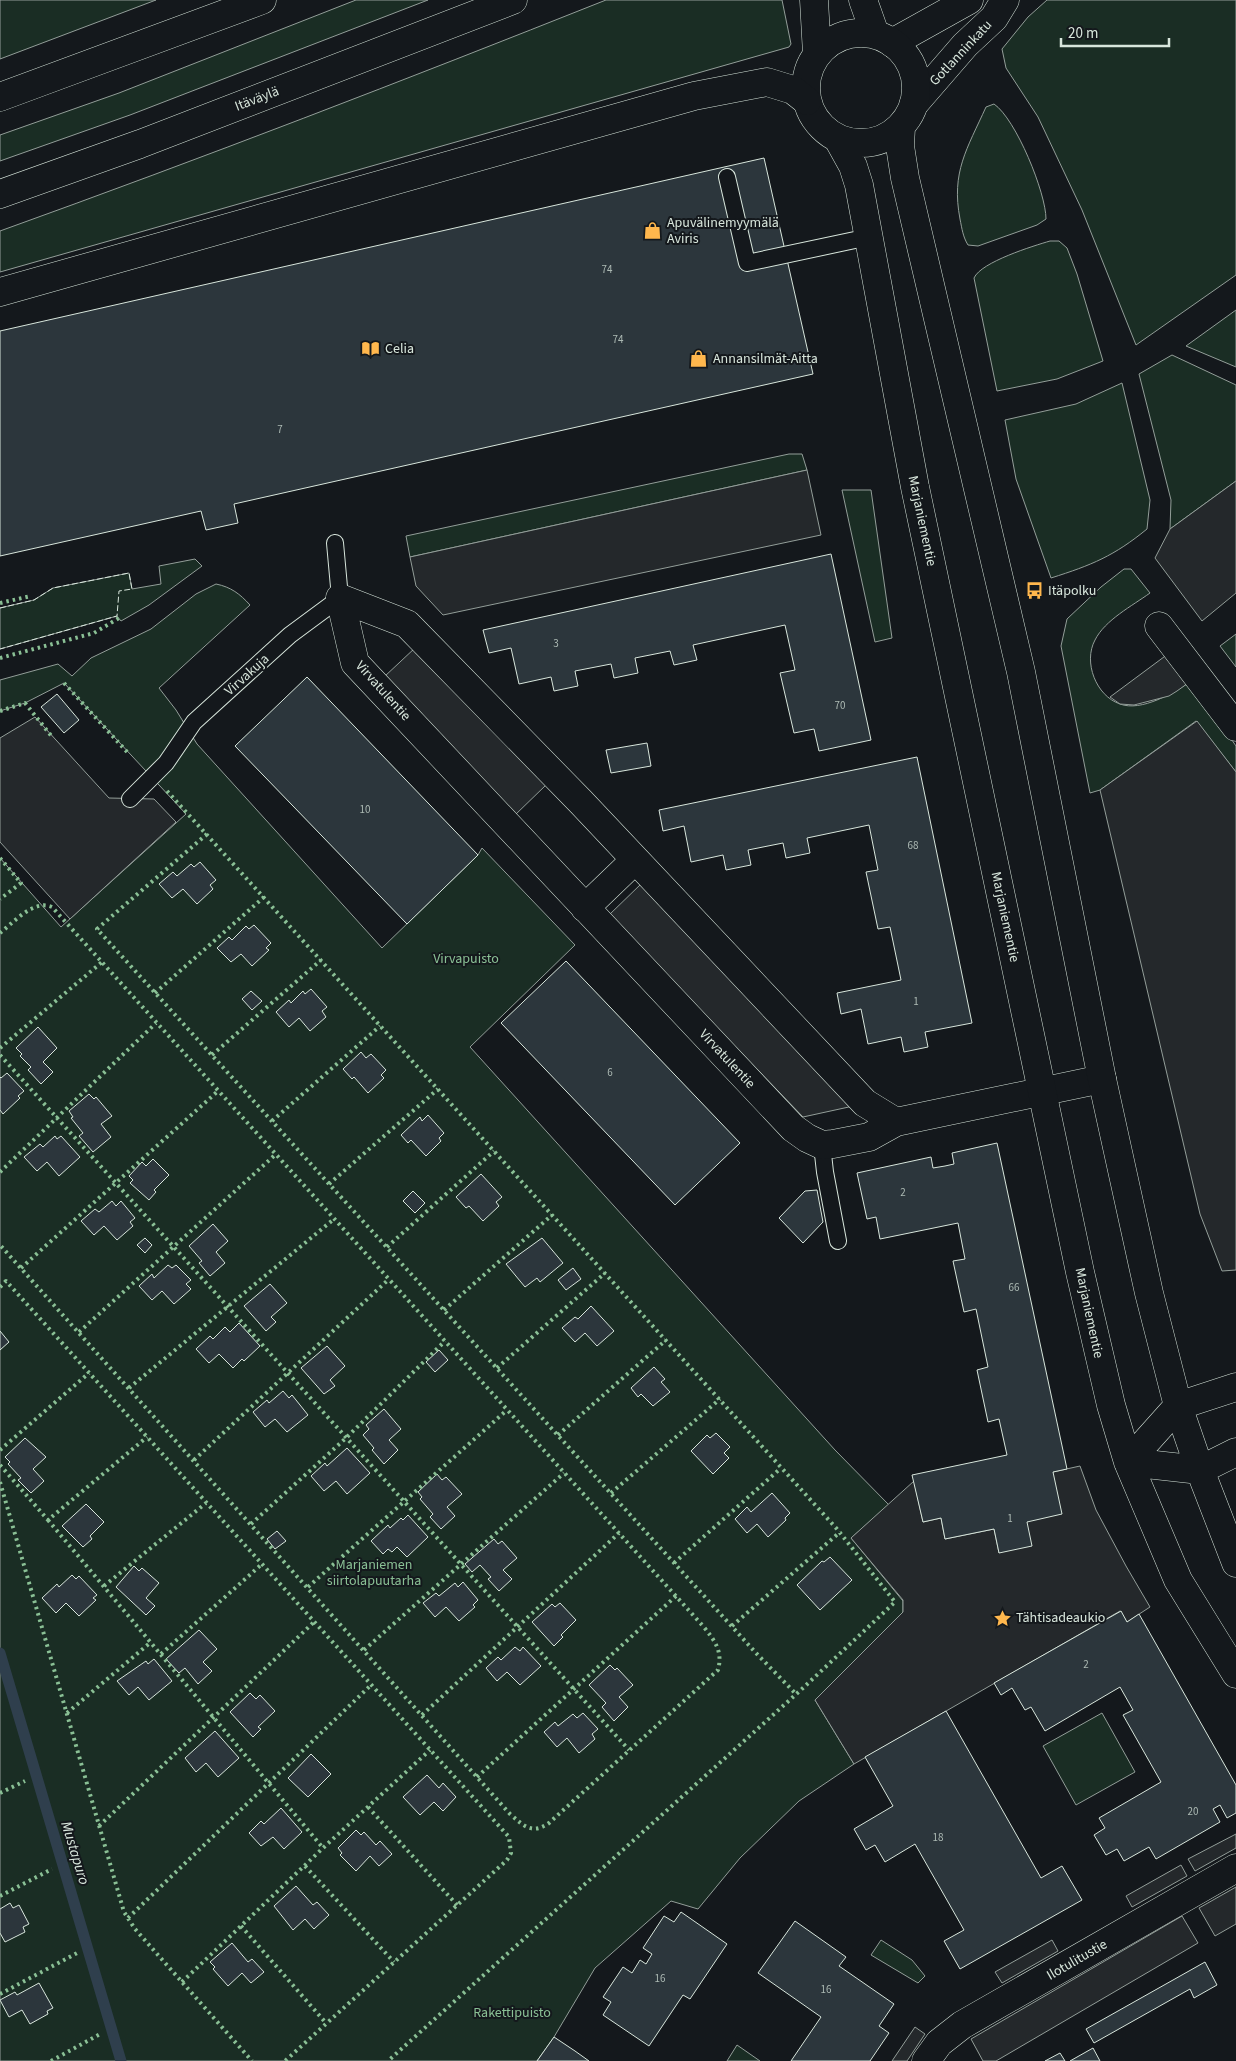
<svg xmlns="http://www.w3.org/2000/svg" width="1236" height="2061" viewBox="0 0 1236 2061" font-family="'Source Sans 3',sans-serif">
<style>
.green{fill:#1a2d24;stroke:#939e99}
.parking{fill:#24282b;stroke:#939e99}
.lines{fill:none;stroke-linecap:round;stroke-linejoin:round}
.stream{stroke:#2f3f4d;stroke-width:11}
.building{fill:#2c363c;stroke:#d8e6dc}
.lane-casing{stroke:#d8e6dc;stroke-width:18}
.street-casing{stroke:#d8e6dc;stroke-width:29}
.secondary-casing{stroke:#d8e6dc;stroke-width:29}
.highway-casing{stroke:#d8e6dc;stroke-width:29}
.lane{stroke:#14181c;stroke-width:16}
.street{stroke:#14181c;stroke-width:28}
.secondary{stroke:#14181c;stroke-width:28}
.highway{stroke:#14181c;stroke-width:28}
.hedge{stroke:#8ac095;stroke-width:4;stroke-dasharray:2.5 4;stroke-linecap:butt}
.fence{stroke:#d8e6dc;stroke-width:1;stroke-dasharray:6 2.5;stroke-linecap:butt}
.labels{text-anchor:middle;dominant-baseline:central;stroke-width:4;stroke-linejoin:round;paint-order:stroke}
.number-label{font-size:11px;fill:#adbab4}
.street-label{font-size:14px;fill:#d8e6dc;stroke:#14181c}
.poi-label{font-size:14px;fill:#d8e6dc;stroke:#14181c;text-anchor:start}
.park-label{font-size:14px;fill:#8ac095;stroke:#14181c}
.water-label{font-size:15px;font-style:italic;fill:#d8e6dc;stroke:#14181c}
</style>
<rect width="100%" height="100%" fill="#14181c"/>
<path class="green" d="M0,0h156l-156,59z
M356,0h72l-298,115 -130,46v-26l119,-42z
M606,0h176l9,44 -2,3 -789,225v-41c203,-73 405,-151 606,-231z
M1047,0h189v275l-100,70 -54,-135 -44,-93 -32,-49 -4,-19 26,-32z
M994,104c22,15 52,89 52,115l-9,6 -59,21 -10,-1c-5,-8 -6,-16 -8,-26 -9,-47 7,-70 26,-112z
M1050,241h9l8,7 10,26 26,87 -46,18 -60,12 -23,-113c7,-16 59,-32 76,-37z
M1236,310v57l-50,-21z
M1172,355l64,30v96l-66,48 1,-29 -32,-126z
M1122,383l28,117 -3,29c-33,27 -55,36 -96,49l-35,-99 -11,-59 71,-16z
M789,454h13l5,16 -397,87 -4,-21z
M842,490h29l21,148 -17,4z
M195,559l7,7 -53,39 -28,16 -4,-5 -117,33v-41l34,-8 19,-12 76,-15 3,16 29,-5 -2,-18z
M1124,569h7l19,24c-18,13 -45,27 -55,47 -12,22 1,56 25,64 21,8 54,-11 71,-23l45,65v26l-40,-51 -96,69 -10,3 -29,-147 6,-27 34,-32z
M216,584c15,3 24,10 34,21l-91,83 17,22 21,34 185,204 96,-93 4,-7 93,97 -105,102 365,403 54,55 -38,33 52,63v11l-88,88 39,64 -55,37 -59,57 -42,51 -27,-8 -76,67 -41,69 -17,24h-537v-1203l61,69 125,-113 -122,-131 -39,20 -25,8v-31l58,-16 14,12 19,-18 60,-29 45,-35z
M1236,634v33l-16,-21z
M1102,1713l33,59 -59,33 -33,-59z
M881,1940l31,20 13,16 -7,7 -47,-28z
M737,2045l23,16h-33z"/>
<path class="parking" d="M807,470l14,65 -378,80 -27,-29 -6,-29z
M1236,481v112l-34,28 -47,-63 15,-29z
M416,647l130,138 -32,31 -130,-139z
M1176,648l15,33 -14,10 -8,5 -35,9 -14,-1 -10,-7z
M35,717l74,81 45,1 22,23 -106,97 -70,-77v-104z
M1197,721l39,51v498l-14,1 -22,-57 -100,-424z
M642,883l216,222 -55,12 -194,-202z
M1080,1466l16,44 30,56 24,41 -23,15 -7,-11 -266,153 -39,-64 88,-88v-12l-52,-62 63,-57 9,41 18,-4 4,21 49,-10 5,24 28,-31 26,-50z
M1236,1834v14l-41,23 -7,-12z
M1181,1865l6,11 -55,31 -6,-11z
M1236,1887v37l-21,12 -16,-28z
M1182,1916l16,27 -202,118h-13l-12,-22z
M1052,1940l6,11 -56,32 -7,-11z
M915,2027l10,7 -18,27h-15z"/>
<g class="lines">
<path class="stream" d="M0,1653l121,408"/>
</g>
<path class="building" d="M764,158l49,216 -579,130 4,19 -32,7 -5,-19 -201,45v-225z
M831,554l40,186 -52,11 -5,-22 -20,4 -14,-60 15,-3 -10,-45 -92,20 4,15 -23,5 -4,-14 -35,7 3,15 -24,5 -3,-14 -36,7 3,15 -24,5 -3,-14 -32,7 -8,-36 -22,5 -6,-23z
M307,677l171,178 -71,69 -172,-178z
M57,694l22,26 -15,13 -23,-26z
M647,743l4,23 -40,7 -5,-23z
M917,757l55,266 -47,9 3,15 -24,5 -3,-15 -33,7 -7,-35 -20,5 -4,-21 64,-13 -11,-53 -12,2 -12,-57 12,-2 -9,-45 -62,13 3,15 -24,5 -3,-15 -35,7 3,15 -25,5 -3,-15 -32,7 -7,-36 -21,5 -4,-21z
M200,862l16,18 -6,5 3,4 -16,15 -14,-15 -11,9 -13,-14 14,-12 4,4 14,-12 3,3z
M254,925l17,18 -5,5 3,2 -17,16 -11,-12 -10,8 -14,-14 12,-11 3,3 14,-14 3,3z
M566,961l174,182 -65,62 -174,-182z
M311,989l16,18 -5,4 4,6 -16,14 -11,-13 -10,9 -13,-15 13,-12 2,3 12,-12 2,3z
M251,991l11,10 -10,9 -10,-11z
M38,1027l19,21 -14,14 10,10 -12,12 -13,-14 3,-3 -11,-11 2,-2 -6,-6z
M361,1052l5,6 5,-4 15,16 -5,5 3,3 -16,15 -14,-16 -2,2 -9,-10z
M7,1073l17,18 -6,5 2,2 -17,16 -3,-4v-33l1,1z
M89,1094l5,5 2,-2 16,19 -11,8 10,13 -18,15 -14,-16 4,-3 -12,-15 2,-1 -4,-6z
M428,1115l16,18 -5,5 2,3 -15,15 -15,-16 -3,3 -7,-8 19,-18 2,4z
M55,1136l2,3 4,-3 19,21 -21,19 -12,-14 -10,9 -13,-14 16,-13 3,3z
M997,1143l70,326 -14,3 9,42 -35,8 5,24 -33,7 -5,-24 -49,10 -4,-21 -18,4 -11,-47 95,-20 -8,-36 -11,3 -11,-52 11,-3 -12,-58 -12,3 -11,-51 12,-2 -7,-36 -78,16 -4,-22 -9,2 -10,-46 74,-16 2,11 12,-2 9,-2 -2,-11z
M153,1159l16,16 -15,15 2,2 -7,8 -19,-17 3,-3 -4,-4 13,-14 4,4z
M481,1174l21,23 -6,5 3,4 -16,15 -14,-15 -3,2 -10,-11z
M817,1190l6,32 -20,21 -24,-25 26,-27z
M413,1191l12,12 -10,10 -12,-12z
M112,1201l4,5 5,-5 14,17 -5,4 3,4 -16,14 -13,-14 -10,9 -13,-14 14,-12 4,3z
M213,1224l15,17 -12,11 9,11 -15,13 -11,-13 3,-2 -13,-15z
M145,1238l7,7 -7,8 -8,-8z
M542,1238l21,25 -23,19 -3,-4 -12,9 -19,-23z
M168,1265l4,3 4,-3 15,15 -5,4 5,5 -17,15 -12,-13 -10,9 -13,-14 13,-12 2,4z
M573,1268l8,11 -15,11 -8,-10z
M270,1284l17,19 -16,14 5,5 -10,9 -22,-25z
M591,1306l23,25 -17,15 -12,-13 -10,9 -13,-14 13,-11 3,2z
M239,1323l21,23 -16,15 -2,-2 -9,9 -14,-14 -10,9 -13,-14 14,-13 3,3 12,-12 5,5z
M0,1331l9,11 -9,8z
M327,1346l18,20 -15,14 5,6 -11,8 -23,-26z
M439,1350l9,10 -13,12 -9,-10z
M654,1367l11,12 -4,3 9,10 -17,14 -12,-12 -3,3 -7,-9z
M283,1391l6,7 3,-3 16,20 -21,17 -12,-13 -10,8 -12,-15 14,-12 2,3z
M384,1409l17,20 -12,11 9,10 -14,14 -12,-14 2,-2 -11,-13 6,-6 -3,-4z
M716,1433l14,14 -6,6 5,5 -16,16 -22,-23 16,-16 3,3z
M25,1438l21,19 -13,12 11,12 -13,12 -13,-13 3,-2 -13,-14 2,-2 -5,-5z
M347,1448l23,25 -23,21 -11,-13 -12,10 -13,-15 14,-13 2,3z
M437,1474l5,6 4,-3 16,17 -15,13 8,9 -14,13 -11,-12 3,-3 -13,-15 2,-2 -4,-5z
M772,1493l18,20 -5,5 1,2 -18,17 -11,-13 -10,9 -12,-14 12,-12 4,5z
M86,1504l18,18 -14,14 2,3 -9,8 -21,-21z
M408,1515l20,22 -21,20 -10,-10 -5,5 -4,-3 -5,5 -12,-13 17,-16 2,3 11,-10 2,2z
M277,1531l9,10 -11,8 -8,-10z
M494,1539l4,5 4,-3 15,17 -14,12 9,9 -13,12 -11,-12 3,-2 -11,-12 -8,7 -7,-8z
M830,1557l22,23 -32,30 -23,-25 25,-24 2,1z
M134,1566l5,5 3,-3 17,15 -13,15 9,8 -9,9 -30,-28z
M72,1575l4,4 3,-3 18,19 -4,3 3,2 -17,16 -13,-13 -10,10 -14,-15 15,-14 2,3z
M463,1582l15,18 -5,5 2,2 -16,14 -13,-14 -11,10 -12,-14 13,-10 3,3 16,-13 3,4z
M560,1603l16,17 -15,15 2,2 -9,9 -22,-24 20,-18 3,3z
M1121,1611l6,11 12,-8 97,171v28l-9,5 -7,-13 -7,4 7,13 -64,37 -7,-12 -25,14 -7,-12 -11,6 -12,-20 11,-7 -6,-10 62,-36 -38,-67 10,-5 -13,-23 -75,44 -14,-24 -6,3 -13,-22 -11,7 -7,-12z
M199,1630l18,19 -14,13 9,9 -14,13 -13,-16 -6,5 -13,-14z
M515,1647l5,4 3,-4 18,19 -21,19 -13,-13 -10,9 -11,-13 12,-11 3,3z
M154,1659l18,22 -23,19 -11,-13 -9,8 -12,-14 29,-20 2,3z
M610,1665l5,5 2,-2 16,17 -14,12 9,10 -14,14 -12,-14 4,-4 -17,-18z
M250,1693l6,6 4,-4 15,16 -17,16 3,2 -8,8 -23,-25z
M946,1711l95,167 21,-12 20,34 -122,69 -16,-28 20,-11 -49,-86 -30,18 -10,-17 -9,5 -12,-21 39,-23 -28,-49z
M583,1713l15,16 -6,5 3,5 -16,14 -12,-15 -10,9 -13,-15 11,-10 3,4 15,-12 4,4z
M215,1731l24,27 -21,19 -12,-14 -10,9 -11,-14z
M311,1754l20,20 -23,23 -20,-19z
M427,1775l12,13 4,-5 13,14 -13,14 -9,-9 -14,13 -17,-18z
M281,1808l21,24 -18,17 -11,-12 -12,9 -12,-13 12,-12 3,3z
M356,1830l5,5 3,-3 12,13 4,-4 12,13 -13,12 -9,-10 -14,15 -16,-16 2,-2 -4,-5z
M296,1886l17,19 4,-3 12,13 -15,14 -9,-10 -12,11 -19,-24z
M10,1903l3,5 6,-3 10,19 -6,3 2,5 -20,10 -5,-9v-24z
M681,1912l46,32 -37,55 -7,-4 -34,51 -46,-31 8,-13 -8,-5 20,-30 9,6 8,-13 6,4 6,-10 -9,-6 21,-32 10,6z
M795,1921l51,36 -7,9 55,38 -15,22 10,7 -19,28h-79l30,-44 -63,-44z
M232,1943l16,19 4,-3 12,13 -13,11 -9,-10 -14,13 -15,-17 2,-2 -5,-5z
M1205,1962l12,23 -23,13 -4,-9 -96,54 -8,-14z
M39,1983l14,25 -6,3 1,3 -18,10 -8,-14 -13,7 -9,-17 15,-8 2,3z
M554,2037l21,14 14,10h-52z
M1093,2048l7,13h-30z
M1060,2053l5,8h-20z"/>
<g class="lines">
<defs>
<path id="lane" d="M727,177l20,86 122,-26
M130,799l36,-36 28,-41 96,-87 50,-37 -5,-55
M822,1145l3,27 13,69"/>
<path id="street" d="M892,43l77,-43
M914,104l51,-59 29,-27 11,-18
M340,598l15,65 438,465 14,10 15,7 11,-1 36,-7 27,-15 206,-43
M340,598l67,26 174,178 284,301 31,19
M1159,626l77,101
M585,908l50,-48
M926,2061l13,-18 23,-18 274,-157"/>
<path id="secondary" d="M814,0l3,54
M863,0l12,34
M806 88a55 55 0 1 1 110 0a55 55 0 1 1-110 0Z
M901,127l-1,19 5,32 116,494 81,407 47,214 29,113 22,64 36,93
M838,139l15,27 6,19 56,302 165,785 31,133 17,57 50,118 58,94
M1128,1462l50,-56 58,-19
M1128,1462l72,8 36,-18"/>
<path id="highway" d="M0,97l262,-97
M0,194l140,-50 373,-144
M0,292l694,-196 73,-14 26,8 14,11"/>
</defs>
<use href="#lane" class="lane-casing"/>
<use href="#street" class="street-casing"/>
<use href="#secondary" class="secondary-casing"/>
<use href="#highway" class="highway-casing"/>
<use href="#lane" class="lane"/>
<use href="#street" class="street"/>
<use href="#secondary" class="secondary"/>
<use href="#highway" class="highway"/>
<path class="hedge" d="M0,603l31,-7
M0,658l94,-25 25,-15
M64,683l64,70
M0,711l25,-8 28,35
M167,791l670,738 58,73 -92,86 -415,373
M207,834l-110,95 659,724 40,41
M0,858l21,25 -21,16
M0,933c14,-11 34,-34 52,-26l651,719c12,15 20,25 15,44l-169,153c-17,12 -25,3 -39,-9l-510,-569
M155,993l109,-96
M0,1048l102,-86
M0,1055l629,695
M212,1055l109,-95
M272,1121l108,-95
M0,1172l156,-149
M329,1184l109,-95
M387,1247l107,-96
M21,1268l197,-177
M0,1287l6,-6 503,556 2,16 -4,7 -222,201
M444,1310l108,-95
M79,1332l196,-177
M497,1368l108,-95
M129,1388l205,-169
M558,1435l108,-95
M0,1450l89,-77
M194,1460l195,-181
M0,1465l48,55 99,-83
M0,1482l124,430 11,17 117,132
M611,1493l109,-94
M48,1520l275,328
M251,1524l95,-86 99,-97
M674,1563l107,-95
M104,1586l102,-83
M308,1587l199,-177
M732,1626l108,-94
M364,1650l200,-177
M161,1654l101,-90
M67,1713l84,-71
M422,1715l197,-182
M477,1777l199,-181
M0,1793l25,-12
M368,1807l89,98
M99,1826l215,-204
M305,1866l89,96
M0,1896l52,-27
M128,1918l243,-233
M241,1926l85,97
M182,1982l141,-134 107,-98
M0,1994l79,-42
M51,2061l51,-28"/>
<path class="fence" d="M0,608l34,-8 19,-12 76,-15 3,16 -13,2 -2,25 -117,33"/>
</g>
<defs>
<symbol id="shop-bare" viewBox="-9 -9 18 18"><path d="M-5-2.5h2.3a2.7 3.5 0 0 1 5.4 0H5L5.5 6h-11ZM-1.5-2.5h3a1.5 2.3 0 0 0-3 0Z" fill="#ffb74d" stroke="#14181c" stroke-width="2.5" paint-order="stroke"/></symbol>
<symbol id="library-bare" viewBox="-9 -9 18 18"><path d="M-6-4Q-3-5.5-.7-3.5V5Q-3 3-6 4ZM6-4Q3-5.5 .7-3.5V5Q3 3 6 4Z" fill="#ffb74d" stroke="#14181c" stroke-width="2.5" paint-order="stroke"/></symbol>
<symbol id="bus-bare" viewBox="-9 -9 18 18"><path d="M-5-6H5V4H4V6H2V4H-2V6H-4V4H-5ZM-3.5-4V0h7V-4ZM-3.5 1.2v1.5H-2V1.2ZM2 1.2v1.5H3.5V1.2Z" fill="#ffb74d" stroke="#14181c" stroke-width="2.5" paint-order="stroke"/></symbol>
<symbol id="sight-bare" viewBox="-9 -9 18 18"><path d="M0-6L1.8-2.2L6-1.7L2.9 1.2L3.7 5.4L0 3.3L-3.7 5.4L-2.9 1.2L-6-1.7L-1.8-2.2Z" fill="#ffb74d" stroke="#14181c" stroke-width="2.5" paint-order="stroke"/></symbol>
</defs>
<g fill-rule="evenodd">
<use href="#shop-bare" x="640" y="218" width="25" height="25"/>
<use href="#library-bare" x="358" y="336" width="25" height="25"/>
<use href="#shop-bare" x="686" y="346" width="25" height="25"/>
<use href="#bus-bare" x="1022" y="578" width="25" height="25"/>
<use href="#sight-bare" x="990" y="1606" width="25" height="25"/>
</g>
<g class="labels">
<g class="number-label">
<text x="607" y="269">74</text>
<text x="618" y="339">74</text>
<text x="280" y="429">7</text>
<text x="556" y="643">3</text>
<text x="840" y="705">70</text>
<text x="365" y="809">10</text>
<text x="913" y="845">68</text>
<text x="916" y="1001">1</text>
<text x="610" y="1072">6</text>
<text x="903" y="1192">2</text>
<text x="1014" y="1287">66</text>
<text x="1010" y="1518">1</text>
<text x="1086" y="1664">2</text>
<text x="1193" y="1811">20</text>
<text x="938" y="1837">18</text>
<text x="660" y="1978">16</text>
<text x="826" y="1989">16</text>
</g>
<g class="street-label">
<text transform="translate(961 53) rotate(-47)">Gotlanninkatu</text>
<text transform="translate(257 99) rotate(-21)">Itäväylä</text>
<text transform="translate(922 521) rotate(78)">Marjaniementie</text>
<text transform="translate(247 675) rotate(-42)">Virvakuja</text>
<text transform="translate(383 691) rotate(48)">Virvatulentie</text>
<text transform="translate(1005 917) rotate(78)">Marjaniementie</text>
<text transform="translate(727 1059) rotate(47)">Virvatulentie</text>
<text transform="translate(1089 1313) rotate(78)">Marjaniementie</text>
<text transform="translate(1077 1960) rotate(-30)">Ilotulitustie</text>
</g>
<g class="poi-label">
<text x="667" y="223">Apuvälinemyymälä<tspan x="667" dy="16">Aviris</tspan></text>
<text x="385" y="349">Celia</text>
<text x="713" y="359">Annansilmät-Aitta</text>
<text x="1048" y="591">Itäpolku</text>
<text x="1016" y="1618">Tähtisadeaukio</text>
</g>
<g class="park-label">
<text x="466" y="959">Virvapuisto</text>
<text x="374" y="1565">Marjaniemen<tspan x="374" dy="16">siirtolapuutarha</tspan></text>
<text x="512" y="2013">Rakettipuisto</text>
</g>
<g class="water-label">
<text transform="translate(75 1853) rotate(73)">Mustapuro</text>
</g>
</g>
<path d="M1061 38v8h108v-8" fill="none" stroke="#d8e6dc" stroke-width="2.5"/>
<text x="1068" y="38" font-size="15" fill="#d8e6dc" stroke="#14181c" stroke-width="4" paint-order="stroke">20 m</text>
</svg>
